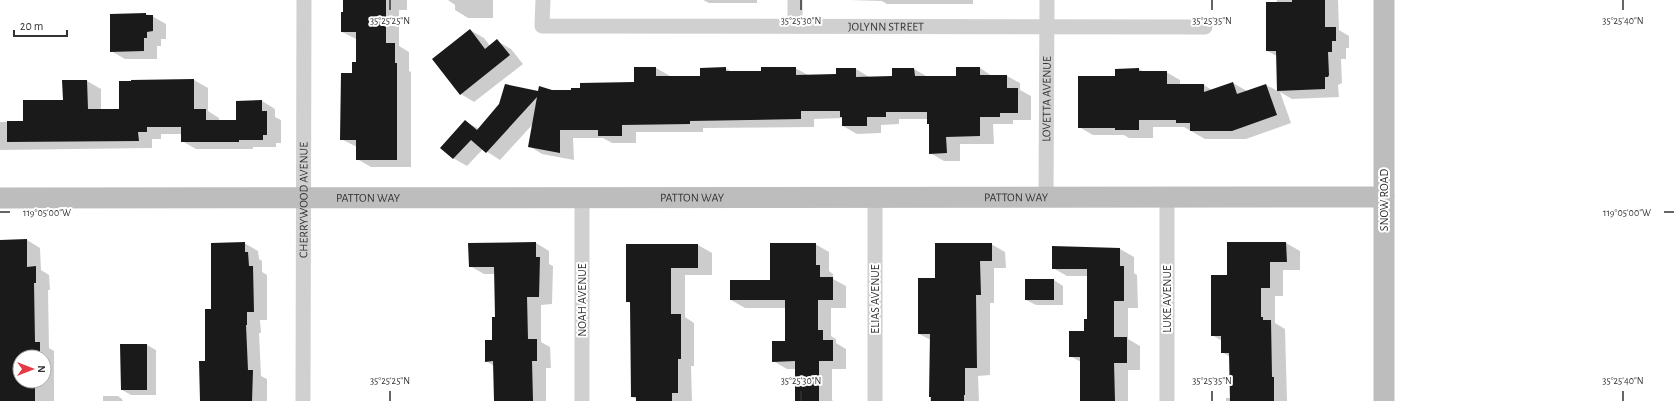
<svg xmlns="http://www.w3.org/2000/svg" width="1674" height="401" viewBox="0 0 1674 401" font-family="'Alegreya Sans',sans-serif">
<style>
.shadow{fill:#0003;fill-rule:evenodd}
.building{fill:#1a1a1a}
.lines{fill:none;stroke-linecap:round;stroke-linejoin:round}
.street{stroke:#d0d0d0;stroke-width:15}
.secondary{stroke:#bdbdbd;stroke-width:21}
.ticks{fill:none;stroke:#333;stroke-width:1.5}
.labels{text-anchor:middle;dominant-baseline:central;stroke-width:4;stroke-linejoin:round;paint-order:stroke}
.street-label{font-size:12px;fill:#333;stroke:#fff}
.ticks-label{font-size:10px;text-anchor:middle;fill:#333;stroke:#fff;stroke-width:4;stroke-linejoin:round;paint-order:stroke}
</style>
<rect width="100%" height="100%" fill="#fff"/>
<path class="shadow" d="M344,0h63v10h-8v36l10,6v19l2,1v95h-40l-14,-8v-12l-16,-8 12,-65 4,-11 -1,-24 -14,-7z
M448,0h45v18h-25l-13,-8v-5z
M703,0h54v3h-48z
M850,0h123v4h-86l-5,-3z
M1277,0h61l1,30 10,6v12h-3v11h-5l1,24 -4,2 1,12 -47,2 -12,-7 11,31 -45,16h-41l-21,-12h-31v11h-24l-5,-3h-31l-14,-8 37,-50 23,-8 5,3h22l14,8v5h24l8,5 21,-7 14,8 19,-6 12,6 -1,-35 -10,-5z
M146,14l6,2 14,8v15h-5v7h-4v13h-32l-14,-8v-36z
M470,30l14,8 6,8 7,-5 14,8 12,15 -49,38 -13,-8z
M635,68h21l14,8 31,1 24,-9 7,4h30l33,-4 13,7h29l19,-6 13,8h24v-8h21l14,8h29v-9h23l12,8h15l13,7v7l11,6v24h-18v4h-20l1,20h-34v17h-16l-14,-8v-28l-2,-1v-5h-29v5l-18,1v8l-24,1 -14,-8v-8l-29,1v8l-111,1v4h-67v11h-24l-9,-5h-30l1,22 -32,-6 -13,-8 4,-22 -33,36 -17,-11 -16,17 -14,-8 12,-37 14,8 60,-37 33,-1 63,-8z
M194,80l14,8v23l11,7v3h18l25,-20 13,8v8l6,3v23h-5v4h-23v2h-57l-14,-8v-7h-21v5h-9v9l-152,2v-28h24l40,-21 -1,-20h24l14,8v21h19z
M27,240l13,8 1,22 8,5 1,15h-2l1,58 5,3v50h-54v-160zM20,357h24v24h-24z
M244,243l14,8 1,8 3,2v11l5,3v45h-7l1,13h-2l2,43 6,3v22h-66l11,-91z
M536,243l13,8v13l4,2 -1,38 -11,1v37l9,5 1,21h-5v33h-51l-1,-35 -8,-5 7,-20 3,-23 -1,-44h-11l-14,-8z
M1228,243h58l14,8v19h-17v26h-8v27l10,6 2,72h-61v-3h5l-1,-41 -8,-5v-11l-10,-6 16,-59z
M815,244l14,8v19l4,3v5l13,7v22h-15v28l5,3v4l10,6v20h-14v31l1,1h-41h4v-32h-9l-14,-8 13,-19v-34h-41l-14,-8 40,-19z
M991,244l14,8 1,16h-12v35h-4v72l-12,1 1,25h-49l1,-61 -12,-6 17,-55z
M698,245l14,8v22h-27v42l9,6v43h-3l1,35h-55v-2l-5,-2 -1,-93 -4,-3z
M1120,249l14,8v16l3,2 1,33h-10v31l12,7v24h-12v31h-47v-39l-11,-6 15,-24 3,-12v-44h-21l-14,-8z
M1054,280l9,6v19h-27l-10,-5z
M147,345l9,5v45h-25l-9,-5z
M103,396h15l4,3 1,2h-20z"/>
<path class="building" d="M343,0h43v43h9v20h2v97h-41v-20h-16l1,-67h11v-11h4v-30h-15v-20h2z
M1292,0h33v27h11v14h-4v11h-4l1,23 -1,2h-3v12l-48,2 -1,-40h-10v-49h26z
M146,13v2h7v16l-6,1v6h-3v13l-34,1v-38z
M470,29l15,20 12,-10 13,16 -50,40 -28,-36z
M634,67h22v9h44v-8l26,-1v4h35v-4h35v8l40,-1v-6h20v9l36,-1v-8h22l1,8h41v-9h24v8h27v13h11v25h-18v4h-20v19l-34,1 1,16 -18,1v-30h-2v-12h-41v5h-19v9h-25v-9h-2v-6h-39v8l-111,2v3l-68,1v11h-24v-6h-38v23l-32,-6 9,-50 -51,56 -15,-13 -18,19 -13,-11 25,-28 12,10 22,-26 6,-20 33,7 1,-5 13,4h19v-2h9v-5l54,-1z
M1139,68v3h28v13h37v8l29,-10 4,12 29,-10 11,31 -45,16h-42v-8h-14v-3h-37v10h-24v-2h-37v-52h37v-7z
M194,79v30h12v11h30v-19l26,-1v11h5v24h-4v5h-24v2h-58v-15h-34v5h-9l1,9 -132,1v-21h16v-21h40l-1,-20h25l1,29h31v-28h12v-1z
M27,239v28l9,-1v17h-2l1,59h5v15h-20v24h21v4h-6v16h-35v-161z
M245,242v10h3l1,14h4l1,46h-7v13h-1l2,45h5l-1,31h-52l-1,-40h6v-52h6v-66z
M536,242v15h4l-1,40h-12l1,42h9v22h-5l1,40h-39l-1,-40 -8,1v-22h7v-23h3l-1,-50h-25l-1,-24z
M1227,242h59l1,20h-17v26h-9v29h2v3h8l1,57h2v24h-44l-1,-48h-8v-17h-10v-61h16z
M770,243h46v22h4v12h13v23h-15v30h5v10h10v21h-14v40h-24v-40l-23,1v-21h13v-41h-55v-20h40z
M935,243h57v18h-12l1,34h-5l1,73h-12v27h-1v6h-33v-4h-2l1,-63h-12v-56h17z
M626,244h72v24h-27v46h10v45h-3v34h-6v8h-36v-4h-5l-1,-95h-4z
M1052,246l68,2v18h4v35h-10v36h13v26h-13l1,38h-35v-44h-11v-26h15v-12h3v-50h-35z
M1025,279h29v21h-29z
M120,344h27v46h-26z"/>
<g class="lines">
<g class="street">
<path id="s1" d="M543,0l-1,26 663,1"/>
<path d="M795,26v-26"/>
<path d="M1167,197v204"/>
<path d="M582,198v203"/>
<path d="M875,198v203"/>
<path id="s2" d="M1046,198l1,-198"/>
<path id="s3" d="M303,401l1,-401"/>
</g>
<g class="secondary">
<path id="s4" d="M0,198l1384,-1"/>
<path d="M1384,401v-401"/>
</g>
</g>
<path class="ticks" d="M390,0v10M801,0v10M1212,0v10M1623,0v10M0,212h10M1664,212h10M390,391v10M801,391v10M1212,391v10M1623,391v10"/>
<g class="labels">
<g class="street-label">
<text stroke="none"><textPath href="#s1" startOffset="370">JOLYNN STREET</textPath></text>
<text stroke="none"><textPath href="#s2" startOffset="99">LOVETTA AVENUE</textPath></text>
<text stroke="none"><textPath href="#s4" startOffset="368">PATTON WAY</textPath></text>
<text stroke="none"><textPath href="#s4" startOffset="692">PATTON WAY</textPath></text>
<text stroke="none"><textPath href="#s4" startOffset="1016">PATTON WAY</textPath></text>
<text transform="translate(1384 200) rotate(-90)">SNOW ROAD</text>
<text stroke="none"><textPath href="#s3" startOffset="201">CHERRYWOOD AVENUE</textPath></text>
<text transform="translate(875 299) rotate(-90)">ELIAS AVENUE</text>
<text transform="translate(1167 299) rotate(-90)">LUKE AVENUE</text>
<text transform="translate(582 300) rotate(-90)">NOAH AVENUE</text>
</g>
</g>
<g class="ticks-label">
<text x="390" y="24">35°25'25"N</text>
<text x="801" y="24">35°25'30"N</text>
<text x="1212" y="24">35°25'35"N</text>
<text x="1623" y="24">35°25'40"N</text>
<text x="1627" y="216">119°05'00"W</text>
<text x="47" y="216">119°05'00"W</text>
<text x="390" y="384">35°25'25"N</text>
<text x="801" y="384">35°25'30"N</text>
<text x="1212" y="384">35°25'35"N</text>
<text x="1623" y="384">35°25'40"N</text>
</g>
<g transform="translate(32 369) rotate(90)"><circle r="19" fill="#ffffff" stroke="#adadad"/>
<path d="M0-3L7 15L0 10L-7 15Z" fill="#e63946"/>
<text y="-6" font-size="11" font-weight="bold" text-anchor="middle" fill="#333333">N</text>
</g>
<path d="M14 30v6h53v-6" fill="none" stroke="#333333" stroke-width="2"/>
<text x="20" y="30" font-size="12" fill="#333333" stroke="#ffffff" stroke-width="3" paint-order="stroke">20 m</text>
</svg>
